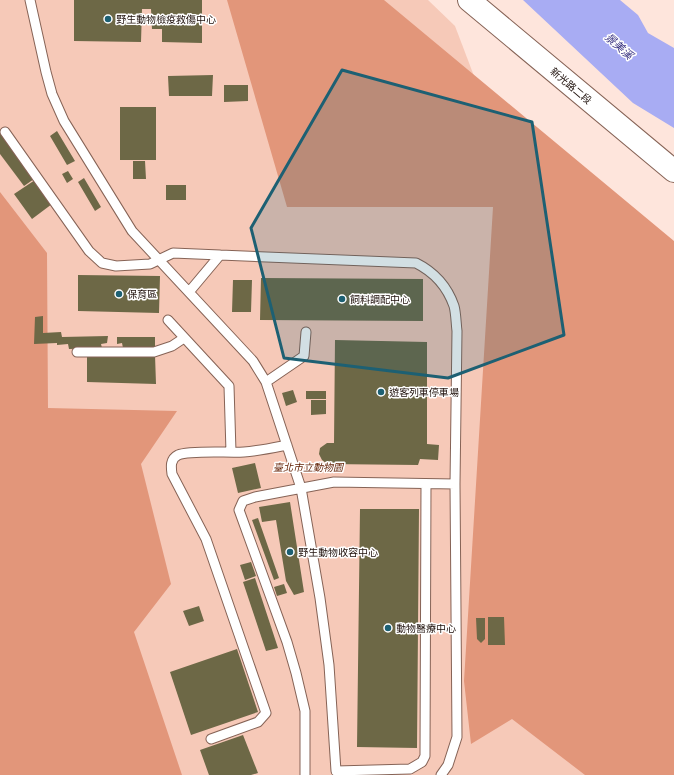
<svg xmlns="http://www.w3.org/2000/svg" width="674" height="775" viewBox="0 0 674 775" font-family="'Libre Baskerville','Noto Sans TC',serif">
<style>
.green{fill:#f6c9b8}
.forest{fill:#e2967a}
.water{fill:#a8acf3}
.building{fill:#6d6846}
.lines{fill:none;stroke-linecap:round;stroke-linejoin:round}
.lane-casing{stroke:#866356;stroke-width:11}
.secondary-casing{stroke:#866356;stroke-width:24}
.lane{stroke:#fff;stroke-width:9}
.secondary{stroke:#fff;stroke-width:22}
.marked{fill:#1d6073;fill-opacity:0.2;stroke:#1d6073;stroke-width:3;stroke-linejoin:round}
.poi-dot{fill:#1d6073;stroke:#fff;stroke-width:1.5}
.labels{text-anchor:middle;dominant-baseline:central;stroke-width:3;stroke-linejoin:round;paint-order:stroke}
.poi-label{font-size:10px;fill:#1e100b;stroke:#fff;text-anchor:start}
.street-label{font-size:10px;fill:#1e100b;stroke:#fff}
.park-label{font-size:10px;font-style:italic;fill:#601d00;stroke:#fff}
.water-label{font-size:11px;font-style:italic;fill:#352e7e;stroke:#fff}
</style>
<rect width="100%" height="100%" fill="#fee5dc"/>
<path class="green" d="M0,0h428l27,26 60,158 159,591h-674z"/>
<path class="forest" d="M227,0h157l290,241v534h-89l-73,-56 -41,25 -7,-63 29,-474h-206z
M0,192l47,61 1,155 129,3 -36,53 30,120 -37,48 48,143h-182z"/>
<path class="water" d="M523,0h97l18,15 10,18 26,15v80l-41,-25z"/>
<path class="building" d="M74,0h128v43l-40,-1v-13h-10l-1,-20h-9l-1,33 -67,-1z
M213,75l-1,21h-43l-1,-20z
M224,85h24v16l-24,1z
M120,107h36v53h-36z
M57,131l18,30 -8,4 -17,-29z
M0,132l34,47 -10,7 -24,-32z
M133,161h12l1,18h-13z
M68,171l5,8 -6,4 -5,-9z
M84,178l17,29 -6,4 -17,-29z
M35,180l17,24 -20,15 -18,-25z
M166,185h20v15h-20z
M78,275l82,1 -1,37 -81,-2z
M261,278l162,1v42l-163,-1z
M233,280h19l-1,32h-19z
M43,316v17l18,-1 1,5 46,-1 -1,7 -6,1 1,4 -33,1 -1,-5 -11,1v-2l-23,1 1,-27z
M117,337h38v12l-32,-1 -1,-5 -5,1z
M335,340l92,2v102l12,1 -1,15 -18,-1 -2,6 -91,-1 -5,-4 -3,-6 1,-6 7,-5h7z
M155,355l1,29 -69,-2v-25z
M293,390l4,12 -11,4 -4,-13z
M306,391h20v8h-20z
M311,400h15v14l-15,1z
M255,463l6,25 -23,5 -6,-25z
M290,502l14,90 -10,3 -8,-14 -10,-61 -14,2 -3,-15z
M360,509h59l-2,239 -60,-1z
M258,518l21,60 -5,2 -22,-60z
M251,562l5,14 -11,4 -5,-15z
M255,578l23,70 -12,3 -23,-69z
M284,584l3,9 -10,3 -3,-9z
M199,606l5,15 -15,5 -6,-15z
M488,617h16l1,28h-17z
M476,618h9v21l-4,4 -4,-4z
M237,649l21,63 -67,23 -21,-63z
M243,735l15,38 -7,2h-42l-9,-25z"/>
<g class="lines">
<defs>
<path id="lane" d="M30,0l16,72 6,22 12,27 68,110 121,130 13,21 35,106 19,110 9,67 7,106 74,-2 12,-7 3,-6 1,-272
M5,132l84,119 13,12 14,3 34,-2 23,-11 47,2
M189,292l31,-37 196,8c18,9 31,23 38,43 2,7 2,17 3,25l-2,153 2,253 -9,28 -7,10
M168,320l61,66 2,66
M77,352h77l18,-6 12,-8
M266,382l38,-26 2,-24
M211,739l47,-17 8,-9 -60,-174 -34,-65c-1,-7 -2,-15 6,-19 12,-5 51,-2 66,-3 14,-1 28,-4 43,-7
M305,775v-64l-9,-38 -9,-31 -48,-132 4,-9 12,-4 79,-15 121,2"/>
<path id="secondary" d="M469,0l205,171"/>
</defs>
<use href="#lane" class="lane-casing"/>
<use href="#secondary" class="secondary-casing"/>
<use href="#lane" class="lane"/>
<use href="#secondary" class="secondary"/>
</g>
<path class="marked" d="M342,70l190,52 32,213 -116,43 -164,-20 -33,-130z"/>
<g class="poi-dot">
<circle cx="108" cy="19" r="4"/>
<circle cx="119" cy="294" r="4"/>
<circle cx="342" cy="299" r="4"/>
<circle cx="381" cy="392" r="4"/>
<circle cx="290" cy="552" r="4"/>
<circle cx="388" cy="628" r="4"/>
</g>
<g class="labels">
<g class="poi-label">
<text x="116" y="19">野生動物檢疫救傷中心</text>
<text x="127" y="294">保育區</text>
<text x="350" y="299">飼料調配中心</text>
<text x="389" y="392">遊客列車停車場</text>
<text x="298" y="552">野生動物收容中心</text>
<text x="396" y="628">動物醫療中心</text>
</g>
<g class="street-label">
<text transform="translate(571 86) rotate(40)">新光路二段</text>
</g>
<g class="park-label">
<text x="308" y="467">臺北市立動物園</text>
</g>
<g class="water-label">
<text transform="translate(619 46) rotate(41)">景美溪</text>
</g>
</g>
</svg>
